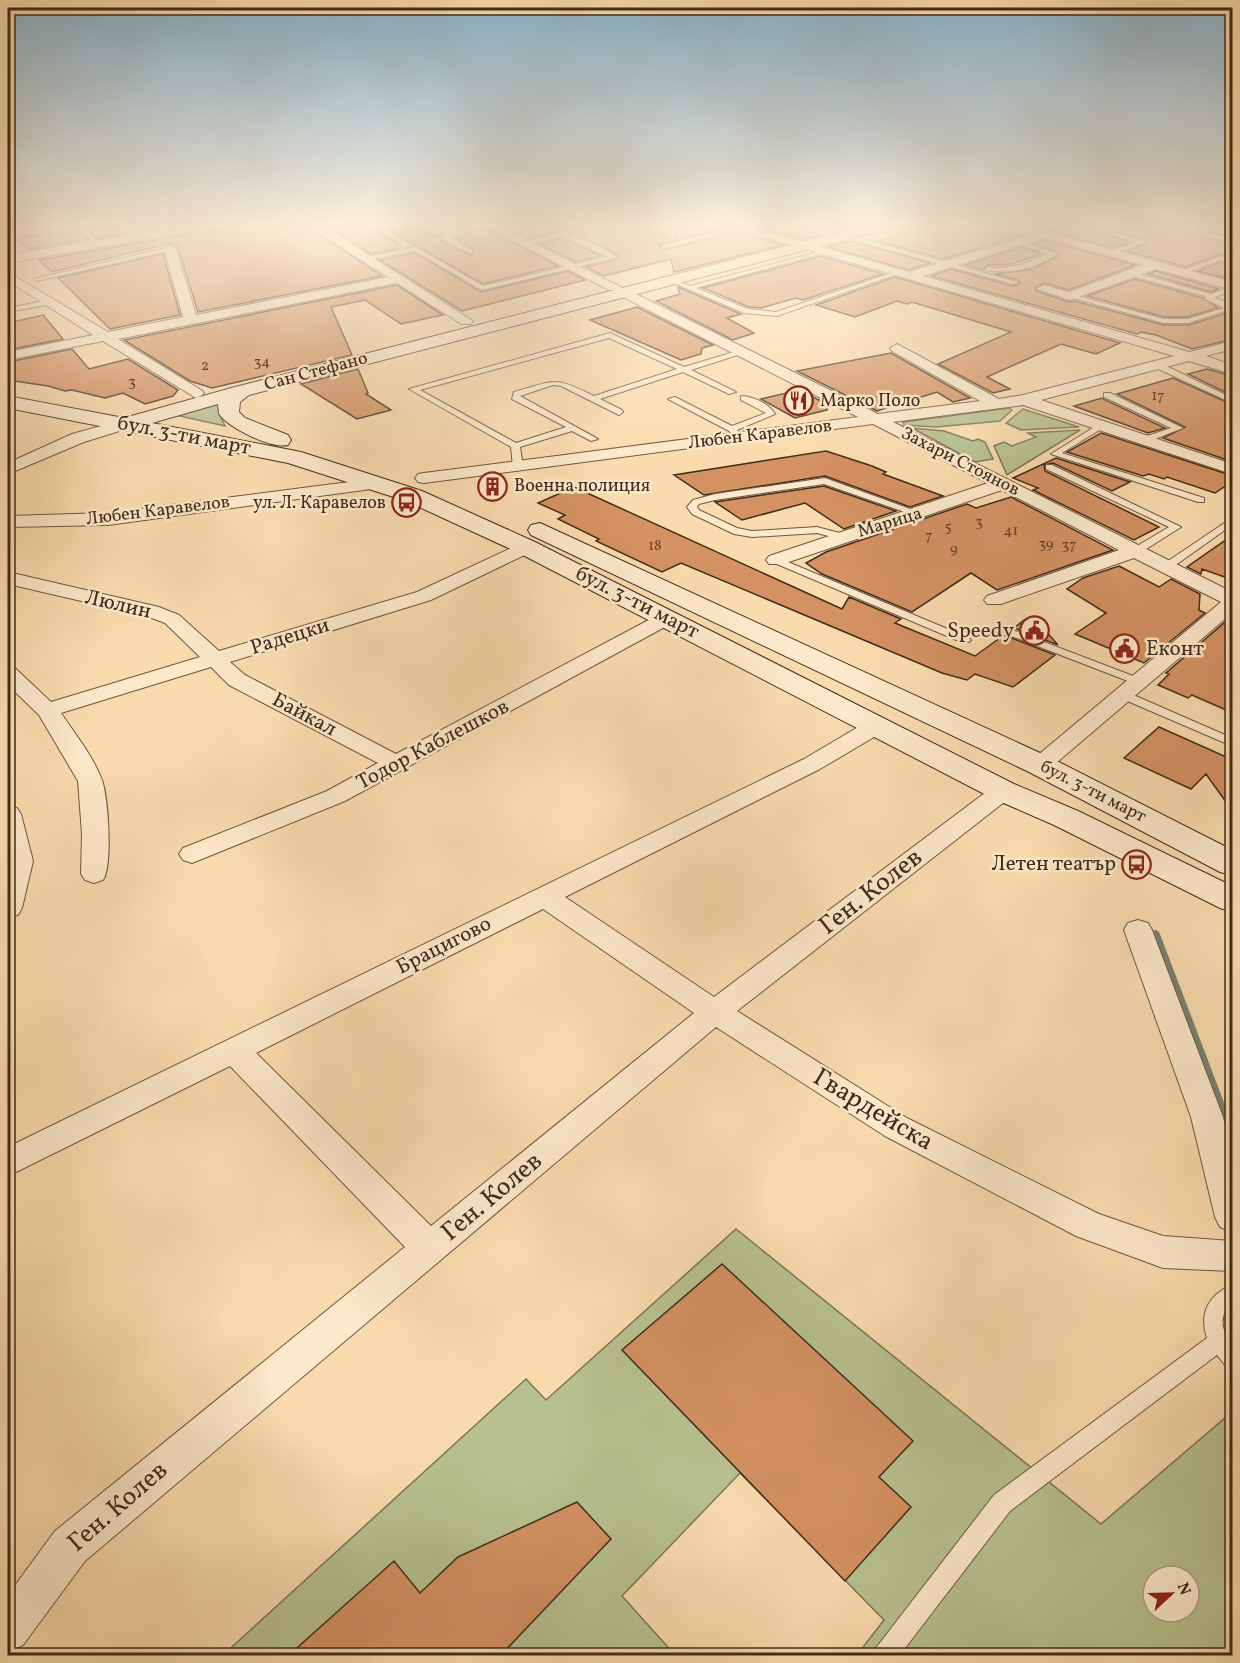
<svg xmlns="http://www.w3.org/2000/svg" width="1240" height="1663" viewBox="0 0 1240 1663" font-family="Vollkorn,serif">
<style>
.green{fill:#b7c18f;stroke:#7b7656;stroke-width:1.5;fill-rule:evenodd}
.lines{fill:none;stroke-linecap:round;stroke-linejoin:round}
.stream{stroke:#788174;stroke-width:10}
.building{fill:#d49162;stroke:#3f2b1c;stroke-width:1.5}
.lane-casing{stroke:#6e5740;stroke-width:2}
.street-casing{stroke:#6e5740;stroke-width:2}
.secondary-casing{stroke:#3f2b1c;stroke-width:2}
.lane{fill:#fce8ca;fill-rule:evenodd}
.street{fill:#fce8ca;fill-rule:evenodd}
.secondary{fill:#fce8ca;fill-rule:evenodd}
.labels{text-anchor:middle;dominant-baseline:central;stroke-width:5;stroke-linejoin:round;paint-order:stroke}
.far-number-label{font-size:15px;fill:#64442e}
.far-street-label{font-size:18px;fill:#3f2b1c;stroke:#fce8ca}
.far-poi-label{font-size:18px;fill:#3f2b1c;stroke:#fce8ca;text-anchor:start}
.street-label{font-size:21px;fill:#3f2b1c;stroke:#fce8ca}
.poi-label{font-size:21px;fill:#3f2b1c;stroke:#fce8ca;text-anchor:end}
.near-street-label{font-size:26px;fill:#3f2b1c;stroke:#fce8ca}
</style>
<rect width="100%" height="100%" fill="#fadbad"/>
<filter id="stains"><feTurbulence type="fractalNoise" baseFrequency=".00333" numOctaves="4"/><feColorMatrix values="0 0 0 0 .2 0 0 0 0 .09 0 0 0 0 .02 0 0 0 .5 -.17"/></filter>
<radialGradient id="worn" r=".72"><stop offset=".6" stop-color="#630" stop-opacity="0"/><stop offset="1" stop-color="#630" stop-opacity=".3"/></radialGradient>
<path class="green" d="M221,403l-2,10 6,13 -50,-11z
M1009,408l3,2 -12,11 -64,6 -32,-2 -1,-3z
M1023,409l56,18 -58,3 -15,-7z
M912,428l32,3 29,10 5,-2 7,3 8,17 -18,3z
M1080,430l-73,45 -13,-29 10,-4 8,4 24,-9 -8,-4z
M736,1229l365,295 131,-112v243h-375l27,-35 -144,-147 -118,123 53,59 -453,1 304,-277 20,21zM1153,1576h36v36h-36z"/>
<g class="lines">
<path class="stream" d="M1155,935l68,179 9,32"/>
</g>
<path class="building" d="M74,228l13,11 -59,10 -11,-10z
M88,228h38v5l-29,5z
M226,228h19l2,7 40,-7h23l72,48 -184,36 -20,-64 -7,-5 -119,29 -13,-12z
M339,228h33l26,16 -2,5 -25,5 -36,-23z
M385,228h33l17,8 6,-1v6l31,15 2,-7 -20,-11 32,-10 72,38 -75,18z
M508,228h37l7,5 -23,6z
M560,228h26l8,3 15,-3h36l30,11 1,-11h48l-65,17 6,5 73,-18 45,13 -109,27 -3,-13 -67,17 -18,-9 32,-8v-4z
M761,228h33l28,7 -19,5z
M900,228h111l13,7 -81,24 -65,-18 21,-6z
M1040,228h47l42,14 -16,6z
M1105,228h71l57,17v12l-13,-3 -34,13 -59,-16 20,-7 1,-3z
M1197,228h36v9z
M563,238l38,18 -25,6 -37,-18z
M1044,240l91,25 -66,25 -24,-7 -9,4v4l33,11 6,-1 89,24h25l44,-14v28l-41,10 -36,-14 -15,-3 -4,2 -206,-58 20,-7 61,17 6,-1 2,-2 -2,-3 -23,-6 38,-5 25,-13v-4l-25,-8z
M850,241l12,3 68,19 -21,7 -81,-23z
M1022,247l20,7 -31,10 -24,1 -4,5 -18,-5z
M415,253l66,39 87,-21 17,9 -123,31 -82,-51z
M163,254l17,61 -70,14 -52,-51z
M821,256l62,18 -80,26 -7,-2 -35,10 -12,-1 -46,-19z
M1221,262l12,3v15l-35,-9z
M1156,271l63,18 -8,3 -63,-18z
M895,277l225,66 -24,11 -35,-10 -74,33 23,12 -17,4 -55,-29 73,-32 -99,-30 -5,2 -10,-3 -42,16 -39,-12z
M1135,279l68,19 15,10 -30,9h-24l-77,-21z
M397,285l46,30 -42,9 -36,-24 -34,7 21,48 -140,33 -22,-7 -66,-41z
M678,287l63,27 -14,4 27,15 -21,7 -77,-39 24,-7z
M637,307l76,38 -11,3 -1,6 -20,6 -91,-40z
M43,315l20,24 -55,11v-27z
M72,349l17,20 39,-10 50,31 -5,6 -28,8 -22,-11 -18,5 -33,-8 -7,1 -17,-5 -40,-6v-18z
M891,353l79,45 -17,4 -16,-10 -60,19 -80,-40z
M358,369l10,24 -2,1 25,16 -34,9 -56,-35z
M1207,369l26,7v20l-45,-22z
M1173,378l60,27v57l-70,-24 22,-11 -68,-33z
M799,390l28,14v6l-32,8 -34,-19z
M1102,398l1,1 62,29 -17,5 -74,-27z
M1101,433l132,43v5l-18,12 -48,-16 -3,2 -15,-5 -6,2 -76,-24z
M826,451l46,15 14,6 -3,2 60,22 -33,11 -85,-31 -121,19 -30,-20z
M1056,458l74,24 -18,9 -59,-28 -9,2 1,6 114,56 -25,13 -101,-50 5,-2 -25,-10z
M824,486l72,25 -52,18 -39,-26 -63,17 -27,-18z
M574,487l268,122 7,-12 52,22 -6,4 80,33 29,-21 51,20 -42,32 -38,-13 -8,6 -25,-7 -261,-110 -19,9 -66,-31 3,-2 -41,-20 7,-4 -27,-12z
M1011,497l102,53 -116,40 -26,-17 -59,39 -90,-38 -16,-11 20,-11 141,-48 9,4z
M1233,535v45l-31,-11 -1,5 -14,-7z
M1119,566l40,21 12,-8 29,15 -1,16 6,3 -61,50 -69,-29 31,-21 -39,-24 16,-11z
M1024,620l20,9 14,16 -44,-17z
M1224,623l9,5v85l-41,-18 -4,3 -30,-13 11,-11 -3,-1z
M1159,727l74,33v52l-27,-38 -15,15 -67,-31z
M722,1264l191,177 -34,36 32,30 -66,74 -223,-231z
M577,1502l34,37 -111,117h-212l106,-95 26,32 38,-36z"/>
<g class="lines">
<defs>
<path id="lane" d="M56,228h16l-64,10v-4z
M79,228h6l14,15v2h-4z
M324,228h13l-15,4 -3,-2z
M374,228h7l31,17 -14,3v-2l5,-2z
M420,228l16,2 20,-2v2l25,-2 -33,9 25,14 -2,3 -29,-15 3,-6 5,-2 -14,3z
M547,228c15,-1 57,20 70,29l-135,33 -67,-39 -49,9 -3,-2 53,-11 67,39 125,-29 -45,-21 -39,9 -3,-2 37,-9z
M733,228h10l-79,20 -3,-2z
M1089,228h9l48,14 -36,13 -2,-3 28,-10z
M1178,228h10l44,11v4z
M866,240l151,42 1,1 -5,1 -149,-41z
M1017,241l40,13c-19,14 -49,21 -72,16l2,-3c22,3 42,-4 61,-13l-31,-11z
M170,247l2,3 -135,31 -3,-2z
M826,250l5,1 -135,37 52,21 28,3 119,-40 5,1 -123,43 -33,-3 -77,-33 3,-2 20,8z
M1221,256l11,3v4l-11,-3 -36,13 -5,-1z
M1131,272l80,22 21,-8v4l-18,8 17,5v6l-43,14h-24l-98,-27 4,-2 94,25h24l36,-11 -19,-9v-3l-76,-21z
M49,300h3v4l-44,8v-4z
M610,333l74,34 60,-18v4l-53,17 45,22 -7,2 -46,-22 -83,27 22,11 1,2 -4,3 -58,-29 -8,-1 -33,11 78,43 -7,2 -19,-10 -52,16 3,20 -5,3 -5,-3 -2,-20 -102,-58zM609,338l68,31 -83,27c-40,-20 -38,-16 -80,-4l-2,7 54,28 -50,16 -96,-53z
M1154,363h6l72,35v5l-78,-36z
M1104,393h6l73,35 -36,14h-6v-4l30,-10 -67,-31z
M741,396c11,0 29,8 34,18l-38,16 6,8 -4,3 -10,-10 -61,-32 7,-2 57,29 34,-13 -25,-13z
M1099,424l7,2 -44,27 142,45v4h-6l-147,-48z
M1046,465h6l129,62 -41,26h-8v-4l37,-22 -123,-58z
M825,478l99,36 -8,2 -92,-32 -109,16 -16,4 -2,3 2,3 38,18 15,3 65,-4 30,8v4l-4,1 -26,-7 -65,4 -18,-3 -42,-20 -5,-7 6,-7 22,-6z
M1232,518v7l-62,44h-8v-4z
M776,557l193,81 2,2 -2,2h-8l-189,-80 -1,-2z
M1010,629l131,50 2,2 -2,2h-8l-127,-49 -2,-2z
M1122,690l110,48v8l-114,-49 -2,-3z
M1232,1285v19c-14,11 -11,27 0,40v23l-7,-2 -8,-10 -207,156 -111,145h-27l4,-8 118,-153 213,-157c-8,-24 1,-43 25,-53z"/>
<path id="street" d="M168,228h26l-6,4 -180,31v-8z
M312,228h14l147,93 -2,3h-10l-64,-41 -279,56 83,51 3,3 -3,3 -5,2 -93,-57 -95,19v-8l85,-17 -85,-54v-9l100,60 75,-15 -19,-68 6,-4 6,4 20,66 192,-38z
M488,228h15l118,59 -2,3h-10z
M733,228h19l16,4 141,40 122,-37 -18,-7h19l200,54v8l-76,-21 -86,31 -33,-11 7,-4 25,7 73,-27 -98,-27 -121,38 267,76 42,-11v8l-26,7 26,9v9l-43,-13 -148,39 191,64v10l-209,-69 -130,17 339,170v21l-184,157 -8,2 -8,-2 -4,-5 4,-5 189,-158 -87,-44 -133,46h-14l-3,-4 3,-4 132,-46 -117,-60 -219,74h-14l-3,-4 3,-4 219,-73 -115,-59 -449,59 -6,-1 -3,-4 3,-4 6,-1 434,-56 -239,-122v-6l5,-1 254,126 102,-13 -88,-50 -2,-3 7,-4 102,55 24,-4 151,-39z
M123,420l6,2 2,3 -2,3 -45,14 -76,32v-11l64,-29z
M380,478l9,5 -3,4 -278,38 -100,2v-11l100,-3z
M526,541l7,2 2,4 -2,4 -102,49 -201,62 15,13 151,79 264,-140h14l3,4 -3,4 -329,179 -153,62 -9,-3 -4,-6 4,-6 144,-57 51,-28 -149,-78 -18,-18 -150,46c14,21 32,43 41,67 6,17 11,85 1,100l-9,3 -9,-3 -4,-6 1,-40 -4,-53 -39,-66 -31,-30v-17l8,1 35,33 149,-45 -35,-34 -19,-7 -138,-32v-12l151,35 20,8 40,36 198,-59z
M878,718l8,2 4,5 -4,5 -66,39 -255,128 149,100 280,-211 9,-3 9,3 3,5 -3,5 -275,215 170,107 192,96 64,22 69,5v30l-69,-3 -87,-32 -191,-100 -169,-109 -631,534 -62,84 -15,7v-57l47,-64 350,-284 -175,-181 -222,110v-29l796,-388 66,-39zM543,909l151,104 -263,213 -175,-173z
M8,806l9,2 4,6 12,47 -11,47 -4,7 -10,2z
M1138,920l10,3 4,7 71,187 9,36v79l-12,-5 -5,-10 -24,-100 -67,-187 4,-7z"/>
<path id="secondary" d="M857,228h25l-3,3 -630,164 -9,7 -1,10 6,6 43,17 3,5 -3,5c-17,4 -59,-17 -69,-31l-1,-10 -66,19 149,29 121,39 113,51 479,242 64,27 154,75v26l-12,-4 -166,-83 -62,-27 -475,-246 -111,-51 -118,-38 -280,-55v-12l116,22 111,-31z
M540,523l511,235 181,92v25l-12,-3 -191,-100 -498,-237 -3,-5 3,-5z"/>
</defs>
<use href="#lane" class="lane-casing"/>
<use href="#street" class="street-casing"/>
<use href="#secondary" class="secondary-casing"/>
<use href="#lane" class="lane"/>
<use href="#street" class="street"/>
<use href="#secondary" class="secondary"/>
</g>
<linearGradient id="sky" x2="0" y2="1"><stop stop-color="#8ab7d1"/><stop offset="0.49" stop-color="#fdefda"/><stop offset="1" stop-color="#fdefda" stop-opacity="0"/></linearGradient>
<rect width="1240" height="461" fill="url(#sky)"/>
<defs>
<symbol id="restaurant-ring" viewBox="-11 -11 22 22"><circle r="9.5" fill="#fce8ca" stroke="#8f2418" stroke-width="1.5"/><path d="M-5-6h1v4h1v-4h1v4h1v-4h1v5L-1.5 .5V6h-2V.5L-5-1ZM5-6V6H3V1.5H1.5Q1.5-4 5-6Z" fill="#8f2418"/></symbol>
<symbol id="building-ring" viewBox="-11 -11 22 22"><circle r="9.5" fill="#fce8ca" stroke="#8f2418" stroke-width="1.5"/><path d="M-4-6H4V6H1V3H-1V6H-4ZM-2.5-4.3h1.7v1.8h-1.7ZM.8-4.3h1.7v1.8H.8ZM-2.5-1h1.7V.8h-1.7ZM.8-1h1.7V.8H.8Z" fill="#8f2418"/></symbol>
<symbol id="bus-ring" viewBox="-11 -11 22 22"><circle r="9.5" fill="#fce8ca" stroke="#8f2418" stroke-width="1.5"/><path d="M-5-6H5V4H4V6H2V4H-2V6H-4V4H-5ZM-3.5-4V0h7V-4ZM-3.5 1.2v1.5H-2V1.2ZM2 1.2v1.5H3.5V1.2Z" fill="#8f2418"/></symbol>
<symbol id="civic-ring" viewBox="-11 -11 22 22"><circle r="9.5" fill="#fce8ca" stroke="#8f2418" stroke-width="1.5"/><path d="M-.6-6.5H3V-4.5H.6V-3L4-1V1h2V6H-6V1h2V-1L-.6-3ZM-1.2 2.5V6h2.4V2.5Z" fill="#8f2418"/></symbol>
</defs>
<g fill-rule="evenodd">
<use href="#restaurant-ring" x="782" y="384" width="33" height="33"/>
<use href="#building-ring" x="476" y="470" width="33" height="33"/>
<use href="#bus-ring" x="390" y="486" width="33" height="33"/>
<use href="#civic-ring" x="1018" y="614" width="33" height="33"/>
<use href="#civic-ring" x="1108" y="632" width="33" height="33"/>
<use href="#bus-ring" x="1120" y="848" width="33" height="33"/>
</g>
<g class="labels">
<g class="far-number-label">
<text x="262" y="362">34</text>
<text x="205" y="366">2</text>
<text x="132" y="382">3</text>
<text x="1158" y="396">17</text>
<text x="979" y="522">3</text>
<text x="948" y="527">5</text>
<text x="1011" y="531">41</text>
<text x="929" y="536">7</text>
<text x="1046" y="544">39</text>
<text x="1069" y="545">37</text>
<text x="655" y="546">18</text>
<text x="954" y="549">9</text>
</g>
<g class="far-street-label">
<text transform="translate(316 372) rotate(-15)">Сан Стефано</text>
<text transform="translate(760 435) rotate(-7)">Любен Каравелов</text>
<text transform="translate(960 462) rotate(27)">Захари Стоянов</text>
<text transform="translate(158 511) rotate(-7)">Любен Каравелов</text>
<text transform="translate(890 523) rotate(-17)">Марица</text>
<text transform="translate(1093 792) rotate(27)">бул. 3-ти март</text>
</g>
<g class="far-poi-label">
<text x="820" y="401">Марко Поло</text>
<text x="514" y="486">Военна полиция</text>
<text x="386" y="503" text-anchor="end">ул. Л. Каравелов</text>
</g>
<g class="street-label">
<text transform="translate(184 436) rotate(11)">бул. 3-ти март</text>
<text transform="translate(637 603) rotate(27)">бул. 3-ти март</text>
<text transform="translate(118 605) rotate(13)">Люлин</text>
<text transform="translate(290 637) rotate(-17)">Радецки</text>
<text transform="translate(304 715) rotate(28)">Байкал</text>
<text transform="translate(433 745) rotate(-28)">Тодор Каблешков</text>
<text transform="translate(444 946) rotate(-27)">Брацигово</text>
</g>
<g class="poi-label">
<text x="1014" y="631">Speedy</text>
<text x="1146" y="649" text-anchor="start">Еконт</text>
<text x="1116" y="864">Летен театър</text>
</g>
<g class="near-street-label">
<text transform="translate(871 892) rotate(-38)">Ген. Колев</text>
<text transform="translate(873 1110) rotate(31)">Гвардейска</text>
<text transform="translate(492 1197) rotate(-40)">Ген. Колев</text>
<text transform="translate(118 1507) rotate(-41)">Ген. Колев</text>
</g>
</g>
<rect width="1240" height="1663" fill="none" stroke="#fadbad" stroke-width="30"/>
<rect x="9" y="9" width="1222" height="1645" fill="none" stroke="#3f2b1c" stroke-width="3"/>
<rect x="15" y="15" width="1210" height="1633" fill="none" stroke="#3f2b1c" stroke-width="1.5"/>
<g transform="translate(1171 1594) rotate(68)"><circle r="28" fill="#fce8ca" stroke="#b09c84" stroke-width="1.5"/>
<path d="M0-4.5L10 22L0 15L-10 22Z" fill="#8f2418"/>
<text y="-9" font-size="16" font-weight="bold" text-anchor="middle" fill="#3f2b1c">N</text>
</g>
<rect width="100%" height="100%" filter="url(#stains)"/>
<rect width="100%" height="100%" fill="url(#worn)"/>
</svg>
